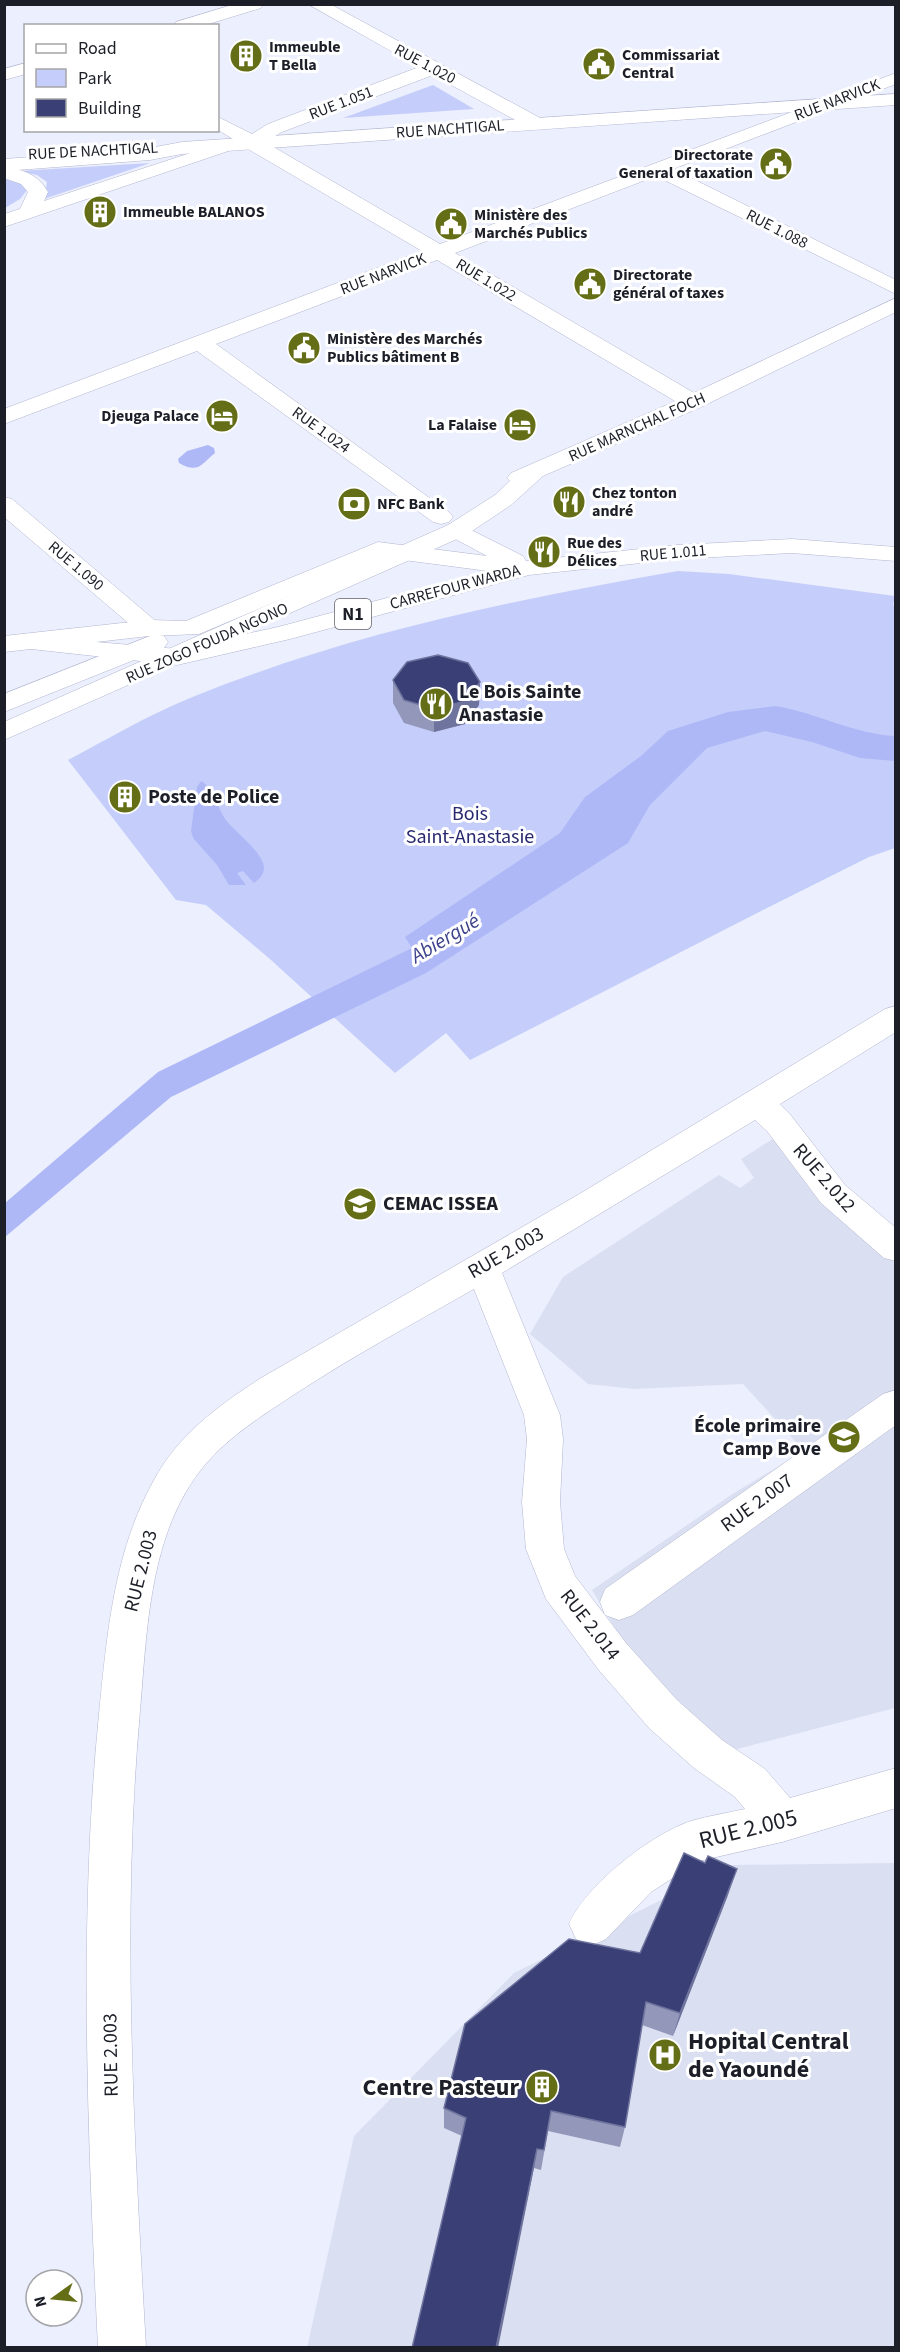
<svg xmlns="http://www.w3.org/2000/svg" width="900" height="2352" viewBox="0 0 900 2352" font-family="'Source Sans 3',sans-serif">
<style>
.built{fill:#dbdff2}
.green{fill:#c5cefa}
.forest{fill:#aeb8f7}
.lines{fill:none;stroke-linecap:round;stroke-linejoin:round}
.minor-casing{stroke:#b2b6cf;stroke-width:1}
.major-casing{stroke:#b2b6cf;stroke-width:1}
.highway-casing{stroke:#b2b6cf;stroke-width:1}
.minor{fill:#fff;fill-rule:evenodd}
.major{fill:#fff;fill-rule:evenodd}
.highway{fill:#fff;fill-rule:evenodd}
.wall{fill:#9398ba}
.shaded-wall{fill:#6f749e}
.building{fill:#3a4075;stroke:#6f749e;stroke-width:1.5}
.labels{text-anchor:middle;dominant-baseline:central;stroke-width:6;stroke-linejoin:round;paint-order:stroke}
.far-poi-label{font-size:16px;font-weight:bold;fill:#1d1f28;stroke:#fff;text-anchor:start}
.far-street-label{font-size:16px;fill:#1d1f28;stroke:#fff}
.shield{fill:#fff;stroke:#616268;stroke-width:1.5}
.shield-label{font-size:18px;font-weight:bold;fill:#1d1f28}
.poi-label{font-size:20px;font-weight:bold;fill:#1d1f28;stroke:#fff;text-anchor:start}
.park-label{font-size:20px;fill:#27286f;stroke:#fff}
.street-label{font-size:20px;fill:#1d1f28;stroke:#fff}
.water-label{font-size:21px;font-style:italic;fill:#3e438c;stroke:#fff}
.near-street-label{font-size:24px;fill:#1d1f28;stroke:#fff}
.near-poi-label{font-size:24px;font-weight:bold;fill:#1d1f28;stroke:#fff;text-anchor:start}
</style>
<rect width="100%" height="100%" fill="#eceffe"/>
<path class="built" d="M779,1135l116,96v477l-169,44 -87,-84 -47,-78 142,-97 70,-42 -61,-67 -109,5 -46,-5 -58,-50 33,-57 156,-102 21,13 14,-10 -13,-19z
M895,1863v484l-588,1 47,-212 160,-163 218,-108z"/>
<path class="green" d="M433,85l41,24 -131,9z
M150,163l-106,36 3,-17 -10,-7 -18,-4z
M4,179l16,4 8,6 -8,10 -15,9z
M678,571l51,3 166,22 -2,9 3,1 -1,242 -26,9 -100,50 -299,153 -24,-27 -51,40 -124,-113 -65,-55 -30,-5 -108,-140c40,-21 80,-45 122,-62 157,-64 321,-98 488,-127z"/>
<path class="forest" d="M208,445l6,3 1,5c-12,9 -16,22 -36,10l-1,-4 9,-8z
M776,706c41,7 78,28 119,30v25l-35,-3 -48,-16 -47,-11 -58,17 -57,57 -22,38 -202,130 -255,124 -166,140v-34l153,-131 254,-124 -7,-11 155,-104 25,-36 56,-41 27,-25 60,-19z
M201,781c14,8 16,27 25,39 9,12 38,33 38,48 0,7 -5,11 -10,15l-11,-12 -6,2 9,12h-17l-12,-20 -24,-27 -2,-7 6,-44z"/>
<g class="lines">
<defs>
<path id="minor" d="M308,4h22l212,115 2,4 -9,6 -7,-2 -95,-52 -151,57 -17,10 175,102 456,-171v11l-223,85 223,111v14l-240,-118 -201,77 246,144 3,5 -3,5h-16l-248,-147 -221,84 233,168 4,5 -4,5 -8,2 -8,-2 -236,-171 -193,73v-15l418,-158 -179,-105 -239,81v-13l16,-5 8,-17 -7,-8 -17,-6v-12c19,4 34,8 44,26l-4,9 189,-62 -15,-9v-13l34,17 16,-10 151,-57z
M4,497l8,2 146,124 4,5 -4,5 -9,3 -9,-3 -136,-116z
M896,1006v26l-116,72 9,9 56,72 51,43v33l-12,-3 -63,-55 -54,-72 -12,-11 -253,153 58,142 3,24 -3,63 4,47 11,27 51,67 51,57 45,40 43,29 25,29 106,-30v40l-114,34 -83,19 -48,31 -45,47 -15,7 -15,-7 -7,-15c16,-38 82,-90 122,-103 17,-5 36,-8 54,-12l-10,-12 -41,-29 -45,-40 -51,-59 -52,-70 -20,-50 -4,-47 5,-63 -3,-24 -50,-126c-60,34 -121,67 -179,105 -32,21 -66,42 -91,72 -55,66 -57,164 -64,245 -19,212 -6,425 6,637h-48c-10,-212 -20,-423 1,-634 8,-80 15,-163 55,-234 25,-46 64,-74 107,-102l315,-182 309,-187z
M896,1390v35l-263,190 -14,5 -14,-5 -5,-13 5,-13 278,-195z"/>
<path id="major" d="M235,4h28l-2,4 -59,18h-28l2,-4z
M26,63v11l-22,6v-11z
M896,94v11l-714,49 -32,6 -146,11v-12l146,-11 32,-6z
M896,298v14l-195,95 -158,69 -32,29 -45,30 -462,205v-18l444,-197 47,-30 15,-14 -3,-3 4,-5 174,-76z
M155,634l9,2 4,6 -4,6 -160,64v-18z"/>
<path id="highway" d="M457,523l66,33 3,5 152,-16 114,-6 104,8v14l-104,-8 -114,6 -149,16 -239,64 -113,26 -146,-16 -27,3v-16l145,-16 37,1 192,-79 109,14 -39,-21 -3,-5 3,-5zM381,557l107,14 -210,56 -101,22 -81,-7 53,-6 50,-2z"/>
</defs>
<use href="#minor" class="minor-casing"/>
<use href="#major" class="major-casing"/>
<use href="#highway" class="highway-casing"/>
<use href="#minor" class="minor"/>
<use href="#major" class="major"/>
<use href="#highway" class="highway"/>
</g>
<path class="wall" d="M393,680l87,2 -1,23 -14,19 -31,8 -30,-9 -11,-20z
M728,1895l-55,141 -31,-11 -17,102 -5,20 -72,-16 -7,39 -7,-2 -90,-40v-20l196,-155z"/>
<path class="shaded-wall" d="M480,682l-1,23 -14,19 -31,8v-23z
M737,1869l-9,26 -55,141 7,-23z
M537,2149l-3,19 -36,180h-2z"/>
<path class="building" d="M438,655l30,8 12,19 -14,19 -32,8 -30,-9 -11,-20 14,-18z
M684,1853l21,10 3,-7 29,13 -57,144 -34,-11 -21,125 -74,-16 -7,39 -7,-1 -41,199h-84l54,-230 -22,-10 21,-84 104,-85 71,14z"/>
<defs>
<symbol id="building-disc" viewBox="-11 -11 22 22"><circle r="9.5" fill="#646e16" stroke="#fff"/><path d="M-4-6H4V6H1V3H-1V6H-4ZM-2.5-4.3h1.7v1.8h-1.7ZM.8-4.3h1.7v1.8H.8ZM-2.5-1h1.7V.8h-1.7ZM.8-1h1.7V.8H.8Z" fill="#fff"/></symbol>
<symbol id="civic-disc" viewBox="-11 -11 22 22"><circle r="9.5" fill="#646e16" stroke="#fff"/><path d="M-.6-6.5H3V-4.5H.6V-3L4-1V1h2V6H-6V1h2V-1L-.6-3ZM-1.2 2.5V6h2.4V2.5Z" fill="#fff"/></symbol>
<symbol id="hotel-disc" viewBox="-11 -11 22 22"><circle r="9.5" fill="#646e16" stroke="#fff"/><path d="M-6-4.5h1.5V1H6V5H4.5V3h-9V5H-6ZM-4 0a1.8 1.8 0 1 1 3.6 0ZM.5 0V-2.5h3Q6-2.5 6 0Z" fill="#fff"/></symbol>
<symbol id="restaurant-disc" viewBox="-11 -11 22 22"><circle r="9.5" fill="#646e16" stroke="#fff"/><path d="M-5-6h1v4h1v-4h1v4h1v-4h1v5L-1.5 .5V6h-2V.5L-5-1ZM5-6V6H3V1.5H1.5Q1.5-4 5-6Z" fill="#fff"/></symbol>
<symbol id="bank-disc" viewBox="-11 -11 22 22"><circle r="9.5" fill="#646e16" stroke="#fff"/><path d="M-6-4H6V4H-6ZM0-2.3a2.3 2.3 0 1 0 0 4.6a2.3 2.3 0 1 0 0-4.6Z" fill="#fff"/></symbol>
<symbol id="school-disc" viewBox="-11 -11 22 22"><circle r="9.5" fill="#646e16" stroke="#fff"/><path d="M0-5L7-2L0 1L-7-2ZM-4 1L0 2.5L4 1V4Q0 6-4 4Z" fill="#fff"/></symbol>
<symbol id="hospital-disc" viewBox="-11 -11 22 22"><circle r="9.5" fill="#646e16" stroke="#fff"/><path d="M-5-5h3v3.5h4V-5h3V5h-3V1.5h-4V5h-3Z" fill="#fff"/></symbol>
</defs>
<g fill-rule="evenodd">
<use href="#building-disc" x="227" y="37" width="38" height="38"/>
<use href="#civic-disc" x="580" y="45" width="38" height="38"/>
<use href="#civic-disc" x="757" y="145" width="38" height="38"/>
<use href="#building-disc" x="81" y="193" width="38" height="38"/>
<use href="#civic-disc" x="432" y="205" width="38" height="38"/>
<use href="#civic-disc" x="571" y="265" width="38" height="38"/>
<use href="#civic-disc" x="285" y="329" width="38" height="38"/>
<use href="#hotel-disc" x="203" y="397" width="38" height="38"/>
<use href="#hotel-disc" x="501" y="406" width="38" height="38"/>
<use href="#restaurant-disc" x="550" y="483" width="38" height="38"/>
<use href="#bank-disc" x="335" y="485" width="38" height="38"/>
<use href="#restaurant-disc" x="525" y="533" width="38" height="38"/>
<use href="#restaurant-disc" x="417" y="685" width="38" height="38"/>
<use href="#building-disc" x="106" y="778" width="38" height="38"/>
<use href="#school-disc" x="341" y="1185" width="38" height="38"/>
<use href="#school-disc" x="825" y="1418" width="38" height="38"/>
<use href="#hospital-disc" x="646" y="2036" width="38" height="38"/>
<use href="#building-disc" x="523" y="2068" width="38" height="38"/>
</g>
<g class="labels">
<g class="far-poi-label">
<text x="269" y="47">Immeuble<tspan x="269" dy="18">T Bella</tspan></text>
<text x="622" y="55">Commissariat<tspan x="622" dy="18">Central</tspan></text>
<text x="753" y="155" text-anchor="end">Directorate<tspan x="753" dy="18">General of taxation</tspan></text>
<text x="123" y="212">Immeuble BALANOS</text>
<text x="474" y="215">Ministère des<tspan x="474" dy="18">Marchés Publics</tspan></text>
<text x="613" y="275">Directorate<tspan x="613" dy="18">général of taxes</tspan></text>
<text x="327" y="339">Ministère des Marchés<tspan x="327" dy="18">Publics bâtiment B</tspan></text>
<text x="199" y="416" text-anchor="end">Djeuga Palace</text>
<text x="497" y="425" text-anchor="end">La Falaise</text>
<text x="592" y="493">Chez tonton<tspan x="592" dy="18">andré</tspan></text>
<text x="377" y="504">NFC Bank</text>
<text x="567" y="543">Rue des<tspan x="567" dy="18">Délices</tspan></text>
</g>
<g class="far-street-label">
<text transform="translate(425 64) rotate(28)">RUE 1.020</text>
<text transform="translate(837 100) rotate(-21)">RUE NARVICK</text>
<text transform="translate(341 103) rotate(-21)">RUE 1.051</text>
<text transform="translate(450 129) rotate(-4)">RUE NACHTIGAL</text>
<text transform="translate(93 151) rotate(-3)">RUE DE NACHTIGAL</text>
<text transform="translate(777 229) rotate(27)">RUE 1.088</text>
<text transform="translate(383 274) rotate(-21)">RUE NARVICK</text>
<text transform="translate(486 280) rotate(31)">RUE 1.022</text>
<text transform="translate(637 427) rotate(-24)">RUE MARNCHAL FOCH</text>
<text transform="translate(321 430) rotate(36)">RUE 1.024</text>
<text transform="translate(673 553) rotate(-5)">RUE 1.011</text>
<text transform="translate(76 566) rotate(40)">RUE 1.090</text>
<text transform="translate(455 587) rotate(-15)">CARREFOUR WARDA</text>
<text transform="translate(207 643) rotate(-24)">RUE ZOGO FOUDA NGONO</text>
</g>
<rect class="shield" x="335" y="599" width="36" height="30" rx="4.5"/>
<g class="shield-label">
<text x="353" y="614">N1</text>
</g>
<g class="poi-label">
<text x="459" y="692">Le Bois Sainte<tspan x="459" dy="23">Anastasie</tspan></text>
<text x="148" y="797">Poste de Police</text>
<text x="383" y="1204">CEMAC ISSEA</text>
<text x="821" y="1426" text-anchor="end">École primaire<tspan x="821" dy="23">Camp Bove</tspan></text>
</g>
<g class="park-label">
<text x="470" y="814">Bois<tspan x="470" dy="23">Saint-Anastasie</tspan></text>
</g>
<g class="street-label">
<text transform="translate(824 1178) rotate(49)">RUE 2.012</text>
<text transform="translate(506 1253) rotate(-30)">RUE 2.003</text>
<text transform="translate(757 1503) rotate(-36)">RUE 2.007</text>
<text transform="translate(141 1571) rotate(-76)">RUE 2.003</text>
<text transform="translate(590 1625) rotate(52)">RUE 2.014</text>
<text transform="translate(111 2055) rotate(-91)">RUE 2.003</text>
</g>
<g class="water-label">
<text transform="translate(445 938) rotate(-31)">Abiergué</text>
</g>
<g class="near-street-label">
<text transform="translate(748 1829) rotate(-14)">RUE 2.005</text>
</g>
<g class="near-poi-label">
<text x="688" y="2041">Hopital Central<tspan x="688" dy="28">de Yaoundé</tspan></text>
<text x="519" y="2087" text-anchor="end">Centre Pasteur</text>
</g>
</g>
<rect width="900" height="2352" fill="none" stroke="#1d1f28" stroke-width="12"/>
<rect x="24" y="24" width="195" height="108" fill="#ffffff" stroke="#a5a5a9" stroke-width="1.5"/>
<rect x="36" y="44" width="30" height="9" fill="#ffffff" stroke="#a5a5a9" stroke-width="1.5"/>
<text x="78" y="54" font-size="18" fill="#1d1f28">Road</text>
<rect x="36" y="69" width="30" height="18" fill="#c5cefa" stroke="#a5a5a9" stroke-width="1.5"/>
<text x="78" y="84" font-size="18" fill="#1d1f28">Park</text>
<rect x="36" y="99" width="30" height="18" fill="#3a4075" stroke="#a5a5a9" stroke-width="1.5"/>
<text x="78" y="114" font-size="18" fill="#1d1f28">Building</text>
<g transform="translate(54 2298) rotate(255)"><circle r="28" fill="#ffffff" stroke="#a5a5a9" stroke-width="1.5"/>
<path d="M0-4.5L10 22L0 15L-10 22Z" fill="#646e16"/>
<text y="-9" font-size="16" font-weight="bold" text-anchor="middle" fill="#1d1f28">N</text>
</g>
</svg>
